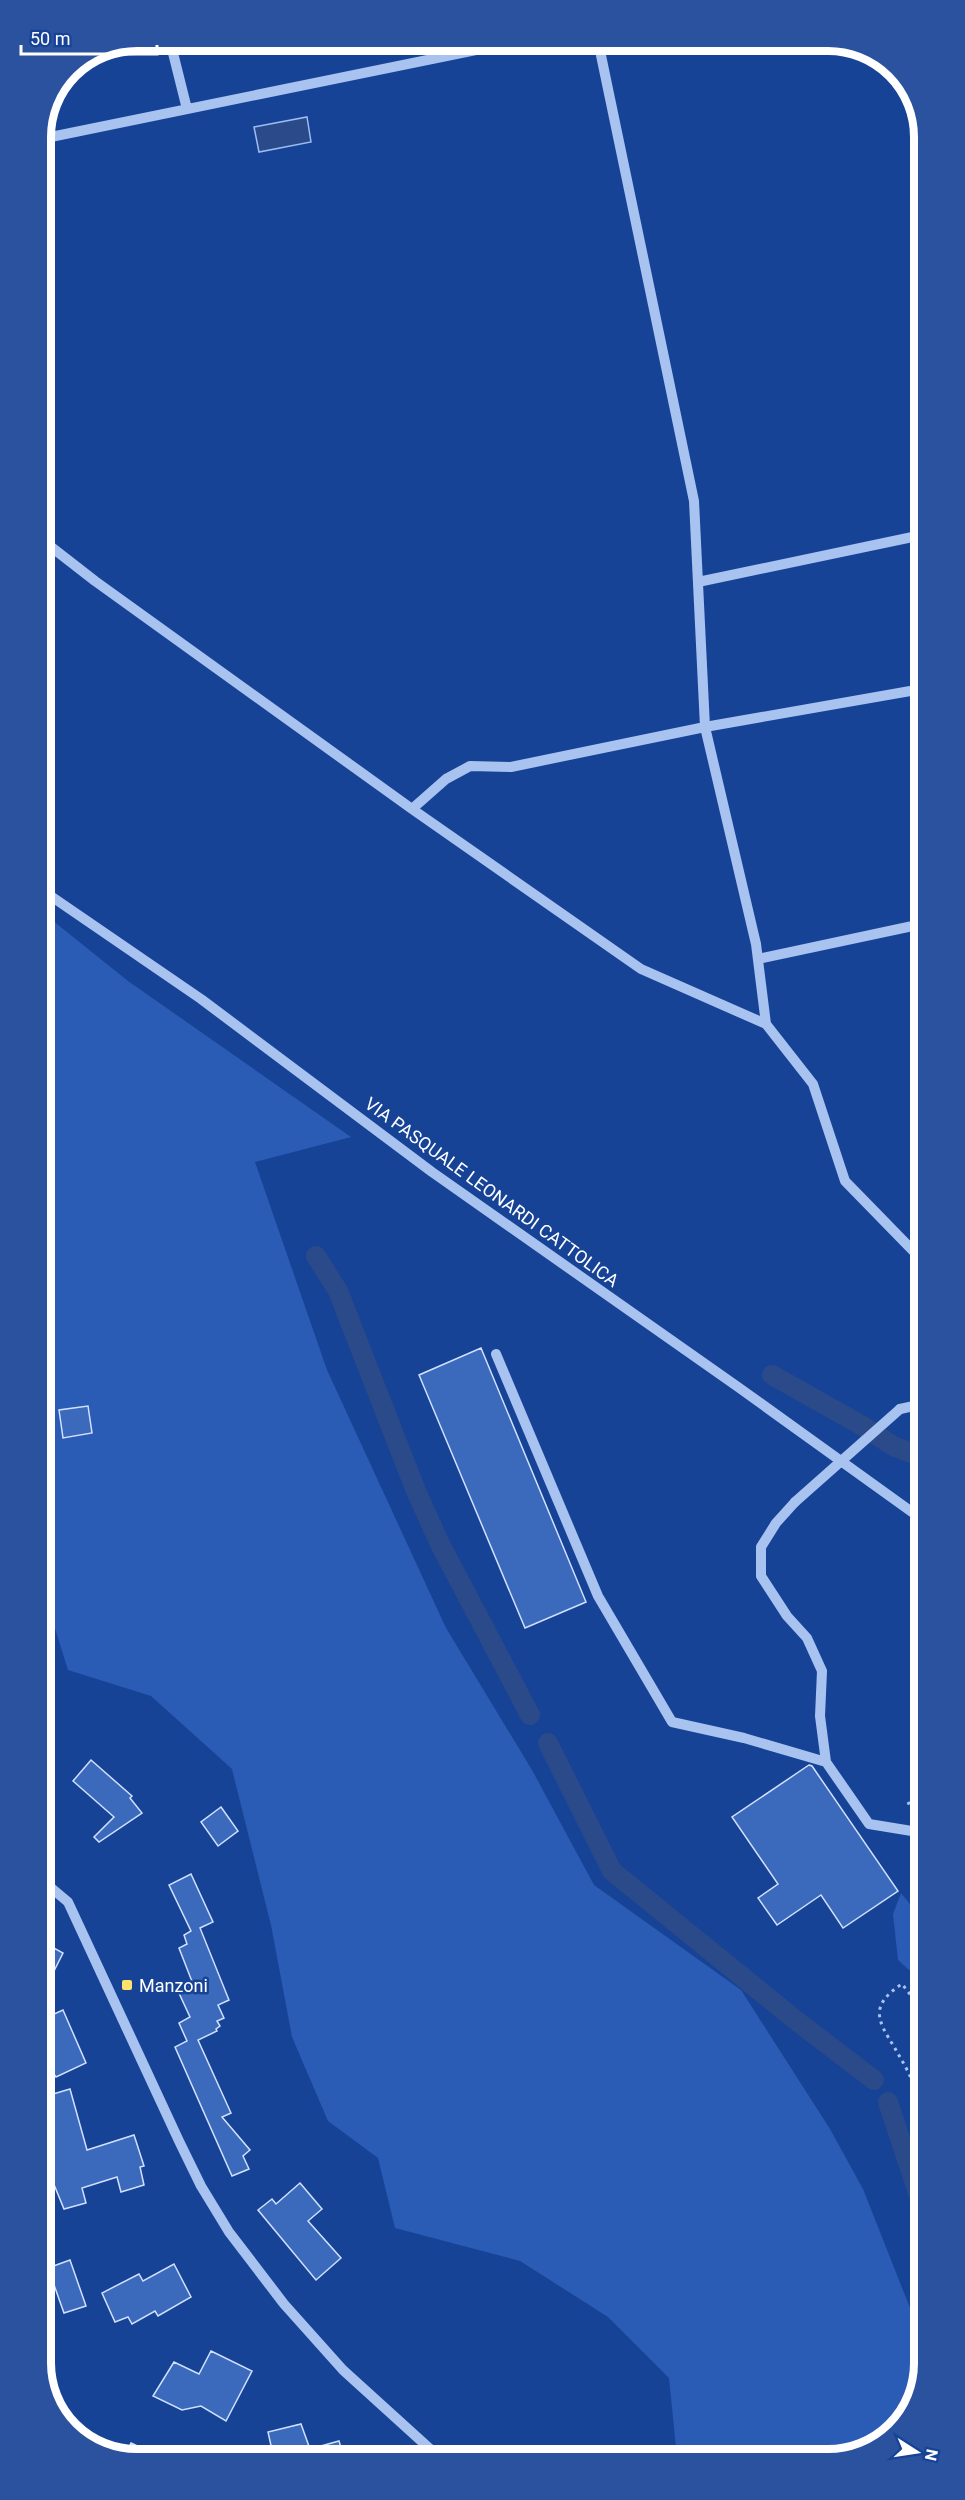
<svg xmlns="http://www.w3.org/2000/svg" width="965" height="2500" viewBox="0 0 965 2500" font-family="Roboto,sans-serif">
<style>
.green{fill:#2a5bb5}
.water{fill:#2a4a89;stroke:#9cbcf4;stroke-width:1.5}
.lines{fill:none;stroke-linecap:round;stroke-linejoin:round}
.canal{stroke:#2a4a89;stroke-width:20}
.building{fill:#3b69bc;stroke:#d1e0fc;stroke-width:1.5}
.path{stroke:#a9c3f1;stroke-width:3;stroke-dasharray:3 4.5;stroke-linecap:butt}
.minor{stroke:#a9c3f1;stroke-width:10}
.path-bridge{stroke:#a9c3f1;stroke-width:3;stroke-dasharray:3 4.5;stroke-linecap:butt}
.minor-bridge{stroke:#a9c3f1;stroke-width:10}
.poi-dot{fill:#ffe26a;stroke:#174397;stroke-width:2}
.labels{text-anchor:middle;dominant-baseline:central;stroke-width:5;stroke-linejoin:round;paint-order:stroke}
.street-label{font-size:18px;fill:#fff;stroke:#174397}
.poi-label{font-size:18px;fill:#fff;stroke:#174397;text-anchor:start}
.rim{fill:none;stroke:#fff;stroke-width:8}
</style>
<rect width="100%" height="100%" fill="#174397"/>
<path class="green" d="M42,912l86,69 223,156 -96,25 72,208 119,258 86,142 62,115 147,105 89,139 33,60 51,129 9,48 -19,56 -51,34 -176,1 -8,-79 -61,-61 -88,-56 -125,-33 -17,-70 -50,-37 -36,-84 -21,-112 -39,-156 -81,-73 -83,-26 -25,-80z
M901,1893l23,29v49l-15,-1 -11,-10 -5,-46z"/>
<path class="water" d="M307,117l4,25 -52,10 -5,-25z"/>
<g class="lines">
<path class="canal" d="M316,1256l22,35 78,200 24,53 90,171
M772,1375l89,50 34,22 28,10
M548,1743l64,128 186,151 76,58
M888,2102l36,109"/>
</g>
<path class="building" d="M481,1348l105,254 -61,26 -106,-253z
M88,1406l4,27 -29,5 -4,-28z
M91,1760l41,36 -2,2 12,15 -43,29 -5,-5 20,-20 -41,-36z
M809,1765l3,1 86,125 -55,37 -22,-33 -44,30 -19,-27 20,-14 -46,-67z
M221,1807l17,24 -20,15 -17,-24z
M191,1874l22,48 -13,6 29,72 -11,5 6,13 -7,3 3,5 -4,3 1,2 -19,9 33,73 -9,4 28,33 -7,6 6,13 -17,7 -57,-129 12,-6 -8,-18 11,-6 -12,-26 15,-7 -14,-36 8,-4 -3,-9 7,-4 -22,-46z
M43,1942l20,11 -9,18 -11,-7z
M63,2010l23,53 -30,14 -13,-18v-40z
M70,2089l17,61 47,-15 10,31 -4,1 4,18 -23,7 -4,-15 -35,11 4,15 -22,6 -20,-49 -1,-63z
M300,2183l22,26 -14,12 33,37 -25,22 -58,-70 14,-11 4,5z
M70,2260l16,46 -22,7 -16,-45z
M174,2264l17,33 -33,19 -3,-5 -23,13 -4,-7 -13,5 -13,-29 37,-19 4,7z
M211,2351l41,20 -26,50 -25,-15 -19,4 -29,-14 21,-34 25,12z
M301,2424l9,25 29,-8 5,17 -70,1 -6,-27z
M131,2443l34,16h-34l-7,-2z"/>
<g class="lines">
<path class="path" d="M924,2012l-22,-28c-40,26 -18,43 -1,75 10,16 18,38 23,57"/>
<path class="minor" d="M170,41l17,68
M598,41l96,460 11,226 51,217 10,80
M41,139l479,-98
M41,539l54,42 317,228 229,160 125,55 47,60 32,97 78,80
M698,582l224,-47
M412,809l34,-30 24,-13 41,1 194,-40 211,-37
M42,890l159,109 231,173 306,215 185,133
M758,959l164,-35
M496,1354l102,242 74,126 72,16 82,24
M900,1409l23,-5
M795,1502l-19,21 -15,24v29l26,40 20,22 15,33 -2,45 6,46 43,62 55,9
M43,1881l25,21 111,239 22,45 28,46 55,72 59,66 97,88"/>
<path class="path-bridge" d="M908,1802l16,33"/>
<path class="minor-bridge" d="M795,1502l105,-93"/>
</g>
<rect class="poi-dot" x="121" y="1979" width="12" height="12" rx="3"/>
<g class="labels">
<g class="street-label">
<text transform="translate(492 1192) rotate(36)">VIA PASQUALE LEONARDI CATTOLICA</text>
</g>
<g class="poi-label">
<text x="139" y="1985">Manzoni</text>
</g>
</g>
<path d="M0 0H965V2500H0ZM137 51H828A86 86 0 0 1 914 137V2363A86 86 0 0 1 828 2449H137A86 86 0 0 1 51 2363V137A86 86 0 0 1 137 51Z" fill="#2a529f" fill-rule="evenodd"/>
<path class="rim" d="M137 51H828A86 86 0 0 1 914 137V2363A86 86 0 0 1 828 2449H137A86 86 0 0 1 51 2363V137A86 86 0 0 1 137 51Z"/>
<g transform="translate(917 2452) rotate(102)" stroke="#174397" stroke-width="4.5" paint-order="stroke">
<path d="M0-4.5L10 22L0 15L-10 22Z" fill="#ffffff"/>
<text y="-9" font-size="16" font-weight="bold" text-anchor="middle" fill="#ffffff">N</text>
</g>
<path d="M21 45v9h136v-9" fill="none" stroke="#ffffff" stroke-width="3"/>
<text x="30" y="45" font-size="18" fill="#ffffff" stroke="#174397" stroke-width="4.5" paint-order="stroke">50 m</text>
</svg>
